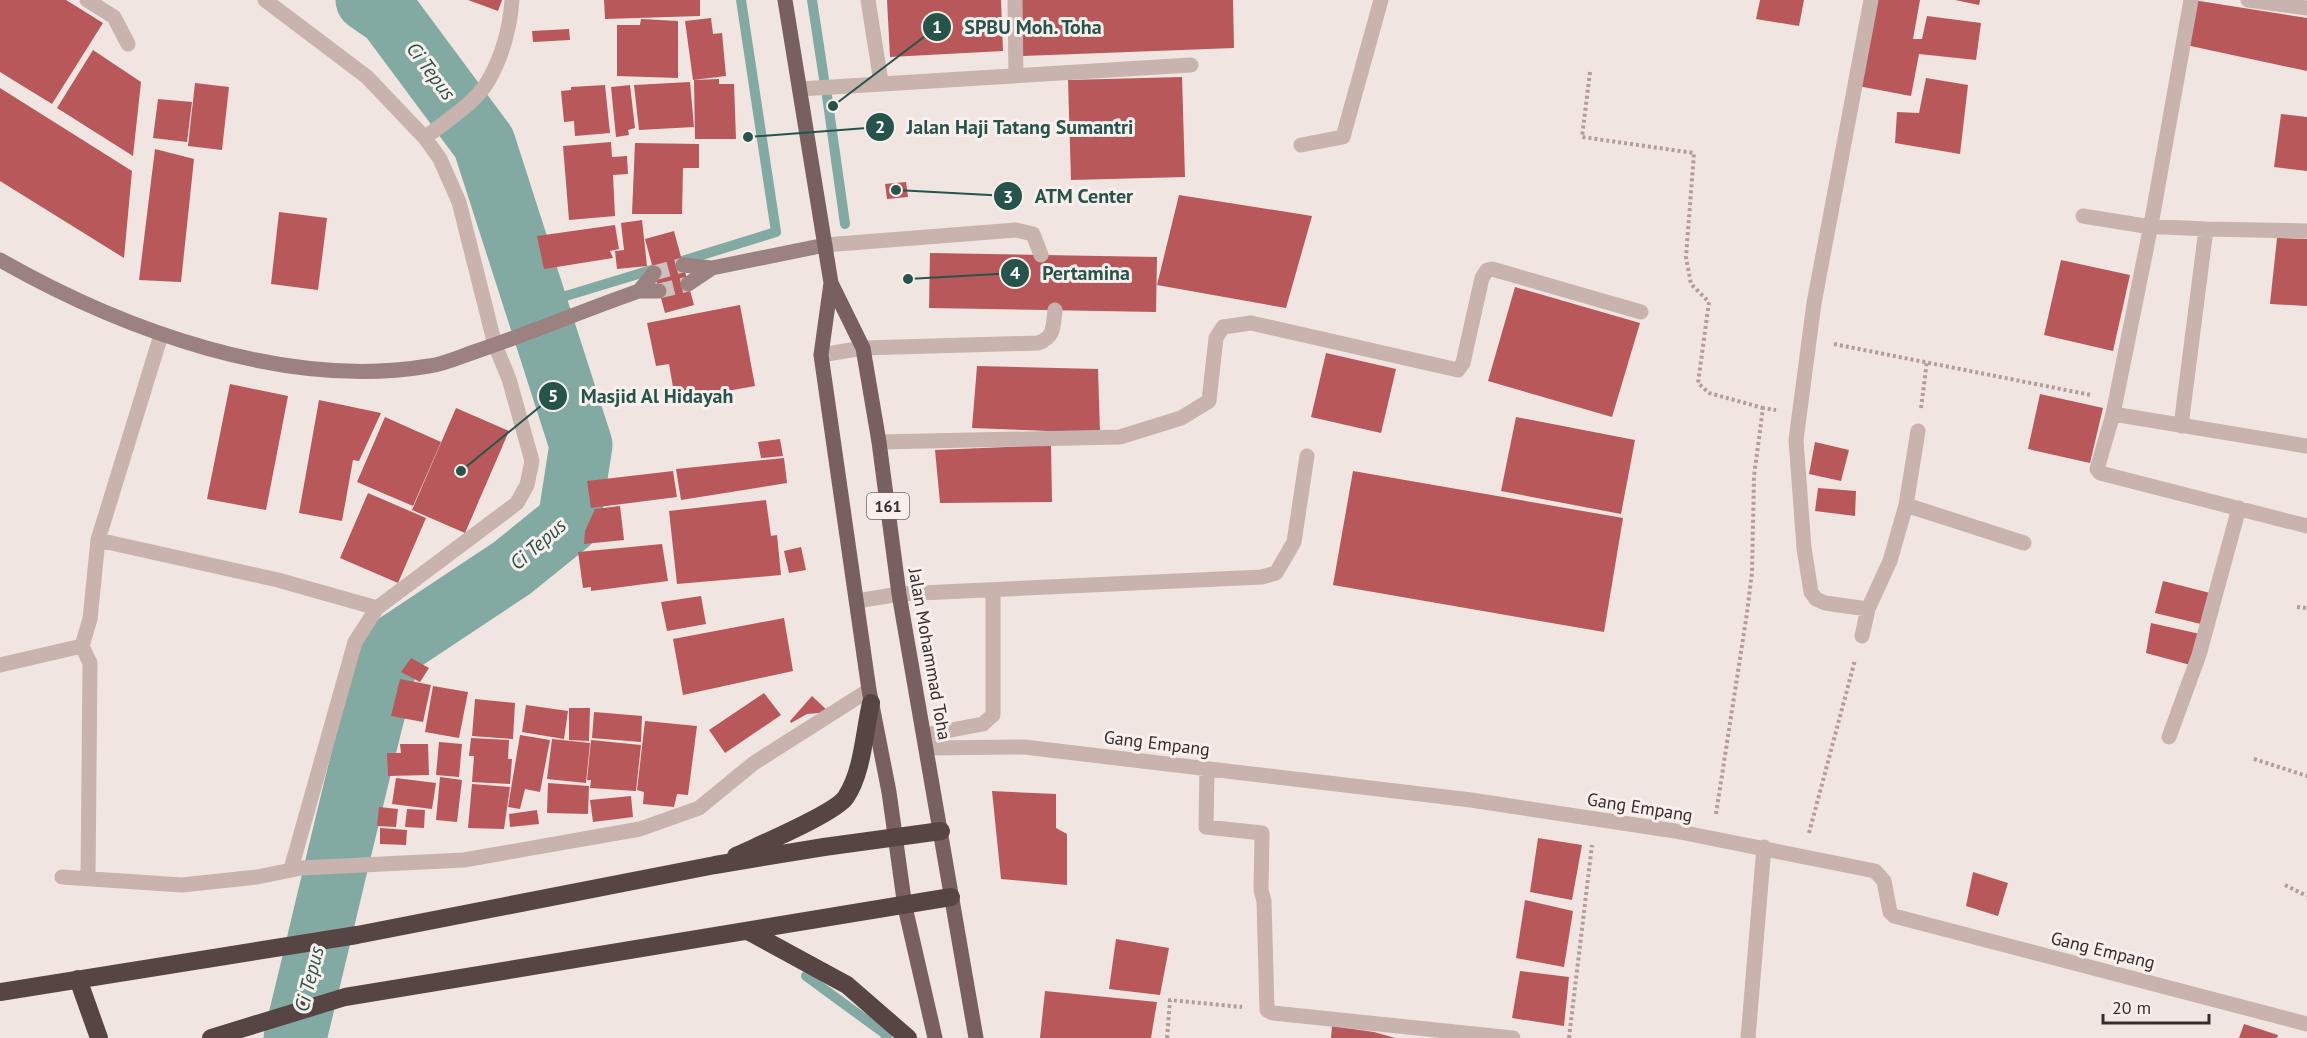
<svg xmlns="http://www.w3.org/2000/svg" width="2307" height="1038" viewBox="0 0 2307 1038" font-family="'PT Sans',sans-serif">
<style>
.lines{fill:none;stroke-linecap:round;stroke-linejoin:round}
.stream{stroke:#83aaa2;stroke-width:10}
.river{stroke:#83aaa2;stroke-width:63}
.building{fill:#b8585a}
.secondary-tunnel{stroke:#ccc0bd;stroke-width:15;stroke-dasharray:15 8;stroke-linecap:butt}
.path{stroke:#b39d98;stroke-width:4;stroke-dasharray:3 3;stroke-linecap:butt}
.lane{stroke:#c8b3ae;stroke-width:15}
.street{stroke:#c8b3ae;stroke-width:15}
.secondary{stroke:#9b8280;stroke-width:15}
.primary{stroke:#77605f;stroke-width:15}
.highway{stroke:#574544;stroke-width:18}
.labels{text-anchor:middle;dominant-baseline:central;stroke-width:6;stroke-linejoin:round;paint-order:stroke}
.shield{fill:#f9f0ed;stroke:#716766;stroke-width:1.5}
.shield-label{font-size:16px;font-weight:bold;fill:#372c2c}
.street-label{font-size:18px;fill:#372c2c;stroke:#f9f0ed}
.water-label{font-size:20px;font-style:italic;fill:#26544b;stroke:#f9f0ed}
.leader{fill:none;stroke:#26544b;stroke-width:2}
.callout-dot{fill:#26544b;stroke:#f9f0ed;stroke-width:2}
.mark-label{font-size:18px;text-anchor:middle;font-weight:bold;fill:#fff}
.callout-label{font-size:20px;text-anchor:middle;font-weight:bold;fill:#26544b;stroke:#f9f0ed;stroke-width:6;stroke-linejoin:round;paint-order:stroke}
</style>
<rect width="100%" height="100%" fill="#f1e5e1"/>
<g class="lines">
<path class="stream" d="M812,0l12,79
M827,96l18,128
M679,262l97,-30 -35,-232
M536,305l122,-37
M806,976l78,57 3,5"/>
<path class="river" d="M295,1038c32,-130 61,-260 95,-389l122,-81 57,-46 12,-77 -97,-302 -95,-128 -22,-15"/>
</g>
<path class="building" d="M0,0h66l37,23 -51,81 -52,-32z
M468,0h34l-4,11z
M604,0h96v16l-95,3z
M887,0h114l2,51 -113,6z
M1020,0h213l1,48 -211,8z
M1760,0h44l-5,26 -43,-7z
M1874,0h46l-7,39h9l5,-23 54,7 -5,37 -57,-6 -8,42 -53,-10z
M1955,0h25l-1,5z
M2193,0l114,18v53l-121,-26z
M711,18l2,16 9,-1 4,43 -33,4 -8,-59z
M641,19l37,2v57l-61,-2v-51h23z
M569,29l1,11 -37,2 -1,-11z
M93,50l48,32 -8,74 -76,-48z
M1182,77l3,100 -114,3 -3,-100z
M1926,78l42,7 -8,69 -65,-11 2,-31 22,1z
M719,79v5h15l2,55h-41l-1,-59z
M690,82l4,45 -55,3 -5,-45z
M195,83l34,4 -7,63 -34,-4z
M605,85l5,48 -35,3 -1,-15 -10,1 -3,-31 10,-1v-3z
M630,85l5,43 -7,2 1,5 -13,2 -5,-50z
M0,88l132,83 -8,87 -124,-77z
M158,99l34,3 -5,40 -34,-4z
M2281,114l26,3v54l-33,-4z
M611,142l1,15 15,-1 1,18 -15,1 2,41 -46,4 -6,-74z
M635,143l64,1v24h-16l-1,46h-50z
M155,149l39,10 -13,123 -42,-2z
M906,182l2,15 -21,2 -2,-15z
M1179,195l133,21 -26,92 -129,-23z
M279,212l48,6 -9,72 -47,-6z
M642,220l5,46 -30,3 -2,-18 9,-1 -3,-27z
M615,225l4,24 -9,2 3,7 -69,11 -7,-33z
M674,231l20,74 -29,8 -20,-74z
M2277,238l30,1v67l-37,-2z
M930,253l227,4 -1,55 -227,-4z
M2061,260l69,15 -17,76 -69,-16z
M1515,287l125,36 -28,94 -124,-36z
M740,305l15,81 -67,12 -1,-8 -13,3 -5,-29 -13,2 -9,-43z
M1326,353l70,16 -15,64 -70,-16z
M977,366l121,3 2,64 -128,-5z
M230,384l58,12 -22,114 -59,-11z
M2040,394l63,14 -13,55 -62,-14z
M319,400l62,13 -22,48 -6,-1 -11,61 -43,-8z
M456,408l53,23 -44,102 -53,-23z
M385,417l56,25 -28,64 -56,-24z
M1516,417l119,23 -14,74 -120,-23z
M780,439l3,17 -22,2 -3,-16z
M1815,442l34,8 -8,31 -32,-7z
M1051,445l1,57 -112,1 -5,-53z
M784,458l3,25 -106,17 -5,-31z
M673,471l4,26 -86,11 -4,-27z
M1353,471l270,47 -19,114 -271,-47z
M1818,488l38,3 -1,25 -40,-5z
M368,493l58,25 -28,65 -58,-25z
M766,500l5,36 6,-1 4,40 -104,9 -8,-73z
M620,506l4,34 -40,4 1,-13 10,-22z
M662,544l6,37 -77,10v-4l-8,1 -5,-36z
M801,547l5,23 -17,3 -5,-22z
M2163,581l47,12 -9,31 -46,-11z
M701,596l5,28 -39,7 -6,-29z
M784,618l9,53 -110,24 -10,-56z
M2151,623l49,11 -6,32 -48,-13z
M411,658l18,10 -9,14 -19,-10z
M400,679l31,6 -8,37 -32,-6z
M433,686l35,6 -9,46 -34,-6z
M764,693l17,22 -56,38 -16,-23z
M812,696l17,16 -22,2 -16,9 -1,-2z
M475,699l40,4 -2,36 -41,-3z
M526,705l42,6 -4,28 -42,-7z
M569,708h21l-1,33 -20,-1z
M594,712l48,4 -1,26 -49,-4z
M645,721l52,5 -9,69 -11,-1 -3,13 -31,-3 1,-12 -7,-2z
M520,735l30,5 -10,52 -15,-3 -5,20 -12,-2z
M471,738l38,2 -1,19h4l-2,25 -38,-2 2,-26h-5z
M552,739l38,4 -4,40 -39,-4z
M591,740l50,5 -5,46 -46,-3 1,-8h-4z
M439,742l23,2 -3,33 -23,-2z
M400,744h28l1,31 -41,1 -1,-23h14z
M440,777l22,3 -5,42 -21,-2z
M396,778l40,5 -4,26 -40,-5z
M548,783l41,3 -1,28 -41,-1z
M472,784l38,3 -6,42 -36,-1z
M992,791l64,3v34l11,6v51l-66,-6z
M631,796l2,21 -40,5 -3,-22z
M379,807l19,2 -2,18 -19,-1z
M407,809l18,1 -1,18 -19,-1z
M537,810l2,14 -29,3 -1,-13z
M380,828l27,2 -1,15 -26,-1z
M1538,838l44,7 -10,55 -42,-8z
M1973,872l35,11 -10,33 -32,-10z
M1525,900l48,11 -9,56 -48,-9z
M1116,939l53,9 -9,47 -51,-6z
M1520,971l49,6 -5,49 -52,-8z
M1045,991l112,11 -6,36h-111z
M2244,1024l34,11 -1,3h-38z
M1332,1026l42,6 21,6h-64z"/>
<g class="lines">
<path class="secondary-tunnel" d="M654,273l29,-8
M659,291l29,-7"/>
<path class="path" d="M1590,72l-8,65 112,16 -8,104 5,27 18,18 -11,81 11,10 54,15
M1834,344l257,51
M1921,408l6,-47
M2297,607l10,1
M2254,759l53,17
M1716,814l31,-201 5,-41 2,-96 9,-68 13,2
M1809,833l46,-173
M2285,885l22,11
M1167,1038l3,-38 72,7
M1569,1038l23,-193"/>
<path class="lane" d="M868,0l13,82
M1015,0l1,75
M800,89l391,-24
M825,245l191,-15 17,4 8,21
M821,355l42,-7 175,-5c17,-6 15,-17 17,-33
M879,442l241,-5 61,-19 28,-17 7,-63 7,-11 28,-4 207,47 5,-7 19,-85 5,-8 5,-1 149,43
M857,601l42,-7 363,-17 14,-4 18,-31 13,-86
M925,735l58,-11 10,-9v-124"/>
<path class="street" d="M87,0l27,17 14,27
M265,0l102,77 58,61 15,21 19,43 36,143 14,34 23,82 -5,24 -10,18 -140,105 -22,34 -64,227
M2248,0l59,8
M425,138c20,-17 50,-34 63,-57 14,-24 22,-54 24,-81
M1301,145l42,-8 38,-137
M2083,216l62,10 61,3
M2113,414l38,-189 40,-225
M2181,426l25,-197 101,2
M2307,446l-194,-32 -16,55 3,4 207,53
M1906,505l118,38
M98,540l180,40 99,28
M1868,609l-43,-6 -9,-4 -5,-7 -7,-44 -8,-108 18,-137 57,-303
M1862,636l6,-27 22,-48 16,-56 12,-74
M82,646l8,17 -2,216
M0,665l82,-19 8,-27 8,-79 63,-205
M2169,737l30,-82 40,-147
M926,748l98,-1 447,53 204,31 200,40 9,10 6,31 4,4 413,108
M1207,769l-1,58 56,6 -1,57 3,11 3,109 6,3 240,25
M62,877l120,8 75,-8 44,-9 163,-8 176,-31 59,-21 55,-45 115,-73
M1748,1038l16,-191"/>
<path class="secondary" d="M0,260c123,70 286,130 429,106 16,-2 32,-10 48,-15 54,-18 107,-41 162,-60h20
M683,265l29,3 113,-23
M688,284l24,-16
M639,291l15,-18"/>
<path class="primary" d="M785,0l46,283 -10,72 48,335 20,102 16,115 30,131
M831,283l32,65 16,94 20,152 77,444"/>
<path class="highway" d="M736,856c21,-10 100,-43 110,-59 17,-26 18,-64 25,-94
M748,931l99,54 61,53
M78,979l21,59
M0,992l357,-57 358,-70 109,-18 117,-16
M211,1038l134,-41 606,-100"/>
</g>
<g class="labels">
<rect class="shield" x="867" y="493" width="42" height="26" rx="4.5"/>
<g class="shield-label">
<text x="888" y="506">161</text>
</g>
<g class="street-label">
<text transform="translate(930 654) rotate(80)">Jalan Mohammad Toha</text>
<text transform="translate(1157 743) rotate(7)">Gang Empang</text>
<text transform="translate(1640 807) rotate(9)">Gang Empang</text>
<text transform="translate(2103 950) rotate(14)">Gang Empang</text>
</g>
<g class="water-label">
<text transform="translate(431 71) rotate(53)">Ci Tepus</text>
<text transform="translate(538 544) rotate(-41)">Ci Tepus</text>
<text transform="translate(309 979) rotate(-76)">Ci Tepus</text>
</g>
</g>
<path class="leader" d="M833 106L937 27M748 137L880 127M896 190L1008 196M908 279L1015 273M461 471L553 396"/>
<g class="callout-dot">
<circle cx="833" cy="106" r="6"/>
<circle cx="748" cy="137" r="6"/>
<circle cx="896" cy="190" r="6"/>
<circle cx="908" cy="279" r="6"/>
<circle cx="461" cy="471" r="6"/>
<circle cx="937" cy="27" r="15"/>
<circle cx="880" cy="127" r="15"/>
<circle cx="1008" cy="196" r="15"/>
<circle cx="1015" cy="273" r="15"/>
<circle cx="553" cy="396" r="15"/>
</g>
<g class="mark-label">
<text x="937" y="33">1</text>
<text x="880" y="133">2</text>
<text x="1008" y="203">3</text>
<text x="1015" y="279">4</text>
<text x="553" y="402">5</text>
</g>
<g class="callout-label">
<text x="1033" y="34">SPBU Moh. Toha</text>
<text x="1020" y="134">Jalan Haji Tatang Sumantri</text>
<text x="1084" y="203">ATM Center</text>
<text x="1086" y="280">Pertamina</text>
<text x="657" y="403">Masjid Al Hidayah</text>
</g>
<path d="M2103 1014v9h106v-9" fill="none" stroke="#372c2c" stroke-width="3"/>
<text x="2112" y="1014" font-size="18" fill="#372c2c" stroke="#f9f0ed" stroke-width="4.5" paint-order="stroke">20 m</text>
</svg>
